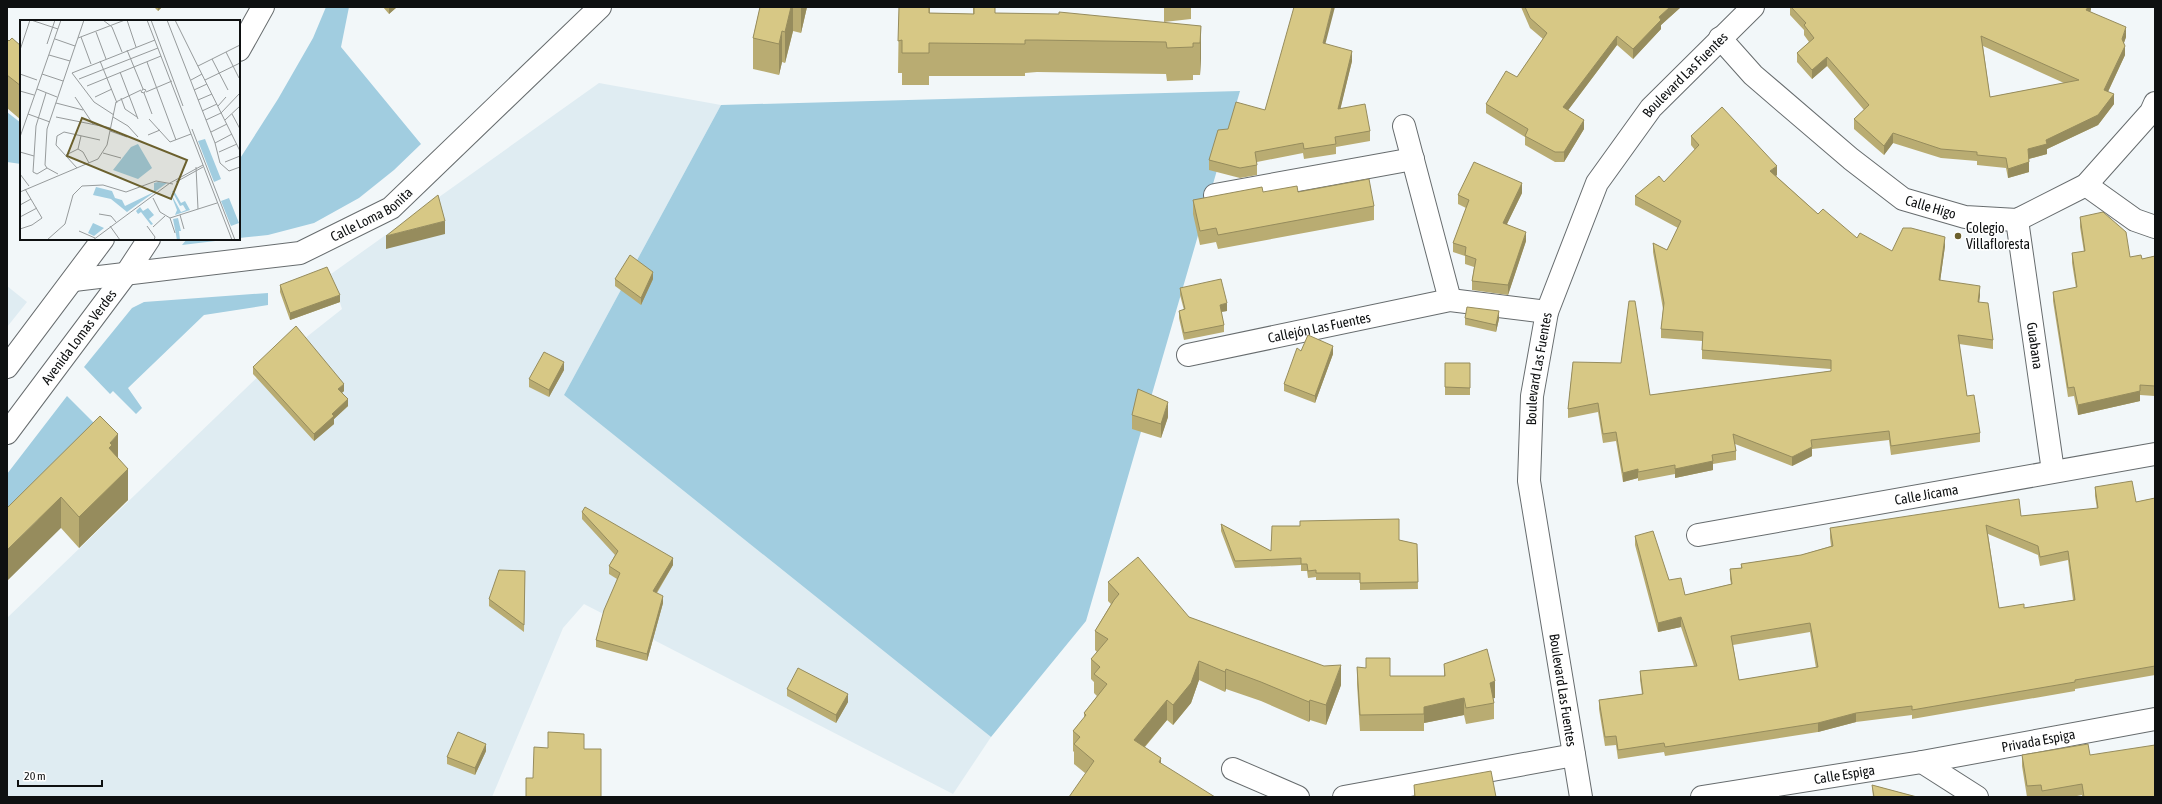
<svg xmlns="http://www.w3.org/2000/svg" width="2162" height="804" viewBox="0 0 2162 804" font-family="'Asap Condensed',sans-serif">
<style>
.built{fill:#dfecf2}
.green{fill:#a1cde0}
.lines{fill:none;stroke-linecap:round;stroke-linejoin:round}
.street-casing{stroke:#676c6e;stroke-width:24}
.secondary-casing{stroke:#676c6e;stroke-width:24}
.street{stroke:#fff;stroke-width:22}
.secondary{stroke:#fff;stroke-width:22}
.wall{fill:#b9ac72;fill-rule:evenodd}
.shaded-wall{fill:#968c5d}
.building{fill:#d7c885;stroke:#968c5d;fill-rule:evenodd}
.poi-dot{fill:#6b602d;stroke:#fff;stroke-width:1.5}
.labels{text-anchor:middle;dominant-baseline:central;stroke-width:3;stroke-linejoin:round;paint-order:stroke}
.street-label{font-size:14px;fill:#0e1011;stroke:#fff}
.poi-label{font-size:14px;fill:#0e1011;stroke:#fff;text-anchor:start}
.inset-road{fill:none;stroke:#979b9c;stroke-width:1}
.view{fill:#6b602d;fill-opacity:0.15;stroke:#6b602d;stroke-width:2}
.inset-edge{fill:none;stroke:#0e1011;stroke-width:2}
</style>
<rect width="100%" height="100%" fill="#f2f7f9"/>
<path class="built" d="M599,83l122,22 -157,290 427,342 -38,57 -369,-190 -21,24 -71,169h-485v-179l259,-249 76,-60 -11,-35z
M7,286l20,16 -20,25z"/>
<path class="green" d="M326,7h23l-8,40 80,97 -27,26 -35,28 -45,25 -46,12 -29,3v-78l39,-61 35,-61z
M1240,91l-154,530 -95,116 -427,-342 157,-290z
M7,112l14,11v41l-14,-2z
M187,239h45l-50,6z
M268,293v12l-64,10 -76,73 14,20 -6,6 -23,-23 -3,3 -26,-27 48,-59 12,-6z
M67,396l37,37 -97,97v-56z"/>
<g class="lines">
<defs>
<g id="street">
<path id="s1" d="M1720,38l33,37 98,84 52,40 62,18 52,3 69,-35 65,-73 4,-9"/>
<path d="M1404,126l46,174"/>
<path d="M2086,185l49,35 20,7"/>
<path d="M1215,195l198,-36"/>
<path id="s2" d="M2017,220l36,251"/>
<path id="s3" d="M74,280l226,-27 91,-45 209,-201"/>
<path id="s4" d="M1188,355l262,-55 97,12"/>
<path id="s5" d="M1698,535l457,-81"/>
<path d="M1922,762l55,35"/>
<path d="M1233,769l65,28"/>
<path d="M1344,797l230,-42"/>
<path id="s6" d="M1702,797l220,-35 233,-43"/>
</g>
<g id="secondary">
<path d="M239,50l24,-43"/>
<path d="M7,367l96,-128"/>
<path id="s7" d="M7,433l119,-159 23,-35"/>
<path id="s8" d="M1581,797l-52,-316 3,-85 15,-84 50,-129 54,-75 102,-101"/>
</g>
</defs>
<use href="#street" class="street-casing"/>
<use href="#secondary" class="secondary-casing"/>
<use href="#street" class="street"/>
<use href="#secondary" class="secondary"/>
</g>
<path class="wall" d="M154,7h8l-4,4z
M383,7h14l-8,7z
M760,7h47l-6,26 -8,-2 -8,32 -3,-1 -3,13 -26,-6v-31z
M899,7h31v6l43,1v-7h22v6l206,13v32l-1,17h-7v5l-26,1 -1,-7 -129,-2 -12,1v3h-96v9h-27v-12h-4z
M1164,7h27v12l-27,3z
M1521,7h160l-20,18v4l-28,30 -16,-14 -49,65 16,19 -20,33h-9l-30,-17v-8l-39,-24v-9l31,-27 26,-38 -13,-11z
M1790,7h301l-1,4 36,26 -2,6 1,12 -17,37 6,12 -16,21 -51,24v5l-18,5v13l-21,6 -2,-10 -29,-3v-4l-36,-3 -48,-15 -9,12 -30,-26v-10l10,-9 -37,-44 -15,13 -15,-17v-9l12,-11 -5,-7v-5l-14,-15zM1983,46l81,37 -74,14z
M7,39l2,2 12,5v74l-14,-12z
M1325,44l27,17 -12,48 30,22v10l-34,6v7l-32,5 -1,-6 -46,9v13l-17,3 -31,-8v-10l19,-31 37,-19z
M1691,136l86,39 -1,1 42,38 39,24 35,13 53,-5 -5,35 40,14 -1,7 14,38v9l-34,-5 8,52 13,37v9l-89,13 -2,-15 -77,9v7l-20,10 -57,-22 1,7v9l-23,4v6l-38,8v-4l-37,7v-3l-15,4 -7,-41 -13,2 -5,-31 -30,6v-9l5,-47 77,33 181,-24v-2l-129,-10v-18l-41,-3v-9l2,-20 -10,-57v-9l14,7 11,-22 -43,-23v-9l29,-14 31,-32 -4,-5z
M1263,192h35l76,14v14l-156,29 -2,-7 -16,3 -7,-31v-14z
M1522,193l-15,31 19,17 -18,54 -36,-5v-9l2,-14 -9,-3v-8l-12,-4v-9l13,-35 -8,-4v-9z
M2080,217l50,40 12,2 13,-3v140l-15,-1v6l-62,14 -4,-19 -6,1 -15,-96v-9l23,-4 -4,-25v-10l12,-1 -4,-25z
M615,279h38l-12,26 -26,-19z
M280,285l60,17 -50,18 -10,-28z
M1180,288l47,23 -6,1 3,13v7l-40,8 -5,-22v-7l5,-1 -4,-15z
M1465,318l34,1 -3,13 -31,-7z
M1301,351l32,3 -18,49 -31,-12v-7z
M1445,363h25v32h-25z
M253,367l91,24 -2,2 6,13 -14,13v5l-20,17 -61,-67z
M564,370l-15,27 -20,-10v-8z
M1132,415l36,2 -7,21 -29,-9z
M118,458l10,42 -49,48 -18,-20 -54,-20z
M2095,487l41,15 19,-4v177l-80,14v2l-163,28v-4l-56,7 -38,10 -153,24 -1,-4 -46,7 -2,-14 -11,1 -6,-37v-9l43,-6 -2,-14v-9l54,-5 -13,-39 -23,5 -23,-87v-9l34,44 16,15 46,-11 -1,-5v-10l11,-1v-4l60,-9 30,-9 -1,-8v-10l191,-12 76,-7 -2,-13zM1988,534l50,21 2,11 28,-6 5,40 -49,8h-25zM1810,632l6,36 -77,12 -6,-35z
M582,512l91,53 -16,28 6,10 -16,58 -51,-14v-7l21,-61 -8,-5v-8l6,-11 -33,-36z
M1221,524l50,27 128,-11 18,4 1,45 -58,1v-10h-44v-3l-8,1 -1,-7h-6v-6l-66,3 -14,-37z
M525,571l-1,61 -35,-26v-7z
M1108,582l81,35 152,68 -15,40 -16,-5 -1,2 -48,-21 -35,-12 -1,3 -26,-12 -8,23 -18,22 -6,-5 -22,27 -60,26 -11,-9v-12l-1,-1v-20l11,-13v-5l13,-17 -3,-3v-11l-3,-3v-20l6,-7 -2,-2v-19l16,-27 -3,-3z
M1444,664l51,34h-2l1,5v16l-28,5 -2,-9 -40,8v8h-64l-3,-47v-17l33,9h54z
M787,689l61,13 -12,21 -49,-27z
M486,751l-11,24 -28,-11v-7z
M2022,755h68l65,42h-73v-2l-10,2h-31v-1l-14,1 -5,-31z
M1414,785l82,12h-82z
M1872,785l45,12h-44z"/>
<path class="shaded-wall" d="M158,7h4l-4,4z
M389,7h8l-8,7z
M791,7h2v24l-8,32v-31z
M801,7h6l-6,26z
M1332,7h3l-12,46v-10z
M1670,7h11l-20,18v4l-28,30v-10l26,-32z
M2088,7h3v3l-5,9v-9z
M1201,26v32l-1,17v-32z
M2126,27v10l-4,11v-9z
M782,31v31l-3,13v-31z
M1617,36v9l-54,72v-10z
M2125,46v9l-21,45v-10z
M1352,51v10l-14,58v-10z
M1827,57v9l-15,13v-9z
M2114,94v10l-16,21 -51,24v5l-19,5v-10l18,-9z
M1584,120v9l-20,33v-10z
M1893,133v10l-9,12v-9z
M2029,162v10l-21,6v-9z
M1777,166v9l-7,5v-9z
M1522,183v10l-19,39v-9z
M445,221v13l-59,15v-13z
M1526,232v9l-18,54v-10z
M1945,237v9l-6,43v-9z
M653,272v7l-12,26v-7z
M1980,286v9l-2,16v-9z
M340,295v7l-50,18v-7z
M1227,303v8l-7,1v-7z
M1499,311v8l-3,13v-7z
M1333,346v8l-18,49v-7z
M564,362v8l-15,27v-7z
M344,384v7l-6,5v-7z
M2140,391v10l-62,14v-10z
M348,399v7l-14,13v5l-20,17v-7l18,-20z
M1168,402v15l-7,21v-14z
M118,434v31l-9,14 1,-36z
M1812,447v9l-20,10v-9z
M1713,461v9l-38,8v-9z
M128,469v31l-49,48v-31z
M1638,469v9l-15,4v-9z
M61,497v31l-54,53v-31z
M673,558v7l-20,33v-7z
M663,596v7l-16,58v-7z
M1681,617v10l-23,5v-9z
M1199,661v19l-8,23 -18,22v-20z
M1341,665v20l-15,40v-20z
M1226,669v20l-1,3v-20z
M1495,681v17l-5,1v-16z
M848,694v8l-12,21v-8z
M1464,698v17l-40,8v-16z
M1167,700v20l-33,39v-19z
M1310,700v20l-1,2v-20z
M1856,713v9l-38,10v-9z
M486,744v7l-11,24v-7z
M1161,758v20l-2,-16z"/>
<path class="building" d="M760,7h31l-6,25 -3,-1 -3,13 -26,-6z
M899,7h30v6l45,1v-7h21v6l64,1v-2l142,14 -1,17h-7v4l-26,1 -1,-6 -129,-2h-12v4l-96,-1v10h-27v-13l-4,1z
M1294,7h38l-9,36 29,8 -14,58 27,-5 5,27 -35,6 1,7 -32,5 -1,-6 -48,9 2,13 -17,3 -31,-8 9,-30 10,-1 8,-27 29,8z
M1525,7h145l-11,10 2,3 -28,29 -16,-13 -54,71 21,13 -20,32h-9l-30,-16 3,-7 -42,-25 20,-33 11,6 30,-44 -17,-15z
M1791,7h297l-2,3 40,17 -4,12 3,7 -21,44 10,4 -16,21 -52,25 1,4 -19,5 1,13 -21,7 -2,-11 -29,-3v-3l-36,-3 -48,-16 -9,13 -30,-27 15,-14 -42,-48 -15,13 -15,-17 17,-15 -10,-13 2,-2zM1981,36l98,44 -89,17z
M12,38l9,8v40l-14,-11v-36l2,2z
M1722,107l55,59 -7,5 48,43 5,-5 34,29 3,-5 32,18 11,-23h8l34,9 -6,43 41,6 -2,16 10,1 5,37 -35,-5 9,61 7,-1 6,38 -89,13 -2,-15 -78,9 1,7 -20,10 -59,-23 3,17 -24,4 1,6 -38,8v-4l-37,7v-3l-15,4 -7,-41 -13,2 -5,-31 -30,6 5,-47 48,1 8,-62h6l15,94 181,-24v-11l-129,-10 1,-18 -42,-3 3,-26 -11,-60 14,7 14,-29 -46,-25 24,-20 5,6 35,-37 -8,-9z
M1474,162l48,21 -19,40 23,9 -18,53 -36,-4 4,-22 -11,-4 1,-8 -13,-4 16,-43 -11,-5z
M1369,179l5,27 -156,29 -2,-7 -16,3 -7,-31 69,-13 1,5 34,-6 1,6z
M438,195l7,26 -59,15z
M2103,212l23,20 4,25 11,-2 1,4 13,-3v130l-15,-1v6l-62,14 -4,-18 -6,1 -15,-96 24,-5 -5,-34 13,-2 -5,-34z
M630,255l23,17 -12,26 -26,-19z
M327,267l13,28 -50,18 -10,-28z
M1221,279l6,24 -7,2 4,20 -40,8 -5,-22 6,-2 -5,-21z
M1467,307l32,4 -3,14 -31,-7z
M296,326l48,58 -6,5 10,10 -16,15 2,2 -20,18 -61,-67z
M1308,335l25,11 -18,50 -31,-12 13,-36 4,3z
M544,352l20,10 -15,28 -20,-11z
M1445,363h25v25l-25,-1z
M1138,389l30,13 -7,22 -29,-9z
M100,416l18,18 -8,9 2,2 -3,3 19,21 -49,48 -18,-20 -54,53v-42z
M2132,481l4,21 19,-4v168l-80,14v2l-163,28v-4l-56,7 -38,10 -153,24 -1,-4 -46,7 -2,-14 -11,1 -6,-37 44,-6 -3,-23 57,-5 -16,-49 -23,6 -23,-87 18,-5 16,49 12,-2 4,17 47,-11 -2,-15 12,-1 -1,-4 60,-9 32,-9 -3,-18 189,-29 2,17 77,-8 -3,-21zM1986,525l52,21 2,11 28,-6 7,49 -51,8v-4l-25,4zM1810,623l8,44 -79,13 -8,-44z
M585,507l88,51 -20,33 10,5 -16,58 -51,-14 8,-30 16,-37 -11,-7 9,-15 -36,-39z
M1399,519v21l18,4 1,38 -58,1v-10h-44v-3l-8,1 -1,-7h-6v-6l-66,3 -14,-37 50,27 1,-25h28v-5z
M1138,557l51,60 135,49 17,-1 -15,40 -16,-5 -1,2 -48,-20 -35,-13 -1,3 -26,-11 -8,22 -18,22 -6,-5 -33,40 27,18 -2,4 56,35h-146l25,-36 -20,-17 6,-7 -7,-6 13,-16 -2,-2 23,-29 -13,-10 6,-7 -9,-8 17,-20 -13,-8 19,-31 5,-6 -11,-12z
M499,570l26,1 -1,54 -35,-26z
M1487,649l8,32 -5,2 4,20 -28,5 -2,-10 -40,9v7l-64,1 -3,-48 9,1v-10h24v18h55l-1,-12z
M798,668l50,26 -12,21 -49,-26z
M458,732l28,12 -11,24 -28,-11z
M548,732l36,2v15h17v48h-75v-19h7l1,-31 14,1z
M2088,744l2,11 65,-10v52h-71l-2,-13 -40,7 -1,-6 -14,1 -5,-31z
M1491,771l5,26h-81l-1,-12z
M1872,785l45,12h-43z"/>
<circle class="poi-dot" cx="1958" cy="236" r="4"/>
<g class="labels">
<g class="street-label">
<text stroke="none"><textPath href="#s8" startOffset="769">Boulevard Las Fuentes</textPath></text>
<text stroke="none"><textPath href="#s1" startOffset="273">Calle Higo</textPath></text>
<text stroke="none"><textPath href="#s3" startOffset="309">Calle Loma Bonita</textPath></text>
<text stroke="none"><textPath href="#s4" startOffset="134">Callejón Las Fuentes</textPath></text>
<text stroke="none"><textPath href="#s7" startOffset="120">Avenida Lomas Verdes</textPath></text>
<text stroke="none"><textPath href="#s2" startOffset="127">Guabana</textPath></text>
<text stroke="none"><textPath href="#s8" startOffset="433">Boulevard Las Fuentes</textPath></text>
<text stroke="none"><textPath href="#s5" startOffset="232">Calle Jícama</textPath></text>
<text transform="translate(1563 690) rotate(81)">Boulevard Las Fuentes</text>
<text stroke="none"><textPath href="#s6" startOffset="341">Privada Espiga</textPath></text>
<text stroke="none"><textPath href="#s6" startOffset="144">Calle Espiga</textPath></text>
</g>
<g class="poi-label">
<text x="1966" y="228">Colegio<tspan x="1966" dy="16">Villafloresta</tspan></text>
</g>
</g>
<g transform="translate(20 20)">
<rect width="220" height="220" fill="#f2f7f9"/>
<path d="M185,119l16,40 -7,3 -16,-41zM118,124l14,24 -14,11 -25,-9 18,-23zM138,162l9,1 -40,29 -16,-13 -18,-4 3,-8 16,4 3,7 7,2 3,6 29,-14v-9zM152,171h2l7,12 4,-2 5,9 -15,5 2,-5 -7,-18 11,20 5,-2 -3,-5 -3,1zM209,178l10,25 -8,3 -10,-25zM120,187l3,4 5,-3 6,7 -5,4 4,5 -2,1 -10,-13 -3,2 -2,-3zM158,198l3,13h-2l1,9h-3l-4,-21zM73,203l11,5 -10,8 -6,-3z" fill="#a1cde0"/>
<path class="inset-road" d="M11,0l27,9M83,0l9,7 10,25M107,0l9,27M127,0l85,220M131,0l32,86M147,0l48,123 5,20 9,8 11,-4M155,0l65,131M76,12l10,27M61,17l10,27M58,18l47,-18M35,19l20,7M27,24l8,-24M0,30l10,-30M107,30l16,39 -2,3 3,1 2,-3 -3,-1M206,32l13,26M29,35l21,6M192,39l16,31M80,41l17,42M127,42l29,78M178,46l42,-21M100,52l18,47M0,54l17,6M22,54l21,7M59,59l79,-31M171,60l11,-6M185,60l35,-17M67,66l74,-30M17,69l20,8M174,70l13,-6M0,71l14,4M126,72l26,-11M26,73l-10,33 -3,46 4,2 10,-6M124,73l8,21M55,77l18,27M75,77l17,-8M101,78l4,11 12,8M178,80l14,-6M36,83l27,7M198,86l8,-9M182,91l15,-7M8,94l22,8M212,94l8,15M94,95l-20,-13 -22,-29 83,-33M36,97l55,11M93,97l15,9 10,11M129,99l21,23 21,-8M186,100l15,-7 19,-20M205,100l15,-14M172,109l43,111M90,111l17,6M191,112l16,-8M128,115l12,-5M0,117l41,-117M195,123l17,-9M58,129l3,-13M0,132l14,4M199,132l18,-8M83,133l18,5M46,135l12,-6 5,3 6,11M205,142l15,-6M176,147l2,42M27,148l-2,-3 2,-36 37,-109M27,148l11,6M57,148l-21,-23 1,-9 7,-4 36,8M0,154l9,12M156,162l27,-15M0,172l78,-33 9,-14 9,-43 25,-12M133,178l7,14 10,6 47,-15M0,185l11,-6M79,194l12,2 5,6M160,195l4,14M0,197l17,-9M150,198l5,15M90,206l10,14M127,206l8,11 -1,3M133,207l12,-11M0,209l12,-4 10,-7 -17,-29M59,211l16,7M27,220l18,-16 8,-29 9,-9 21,-1 23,7 30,-11 17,3M73,220l77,-57 33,-18"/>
<path class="view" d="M62,98l105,42 -16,39 -104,-43z"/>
<rect width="220" height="220" class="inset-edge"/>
</g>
<rect width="2162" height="804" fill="none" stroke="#0e1011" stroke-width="16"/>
<path d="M18 780v6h84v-6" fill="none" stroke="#0e1011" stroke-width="2"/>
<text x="24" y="780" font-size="12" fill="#0e1011" stroke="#ffffff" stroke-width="3" paint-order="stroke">20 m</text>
</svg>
